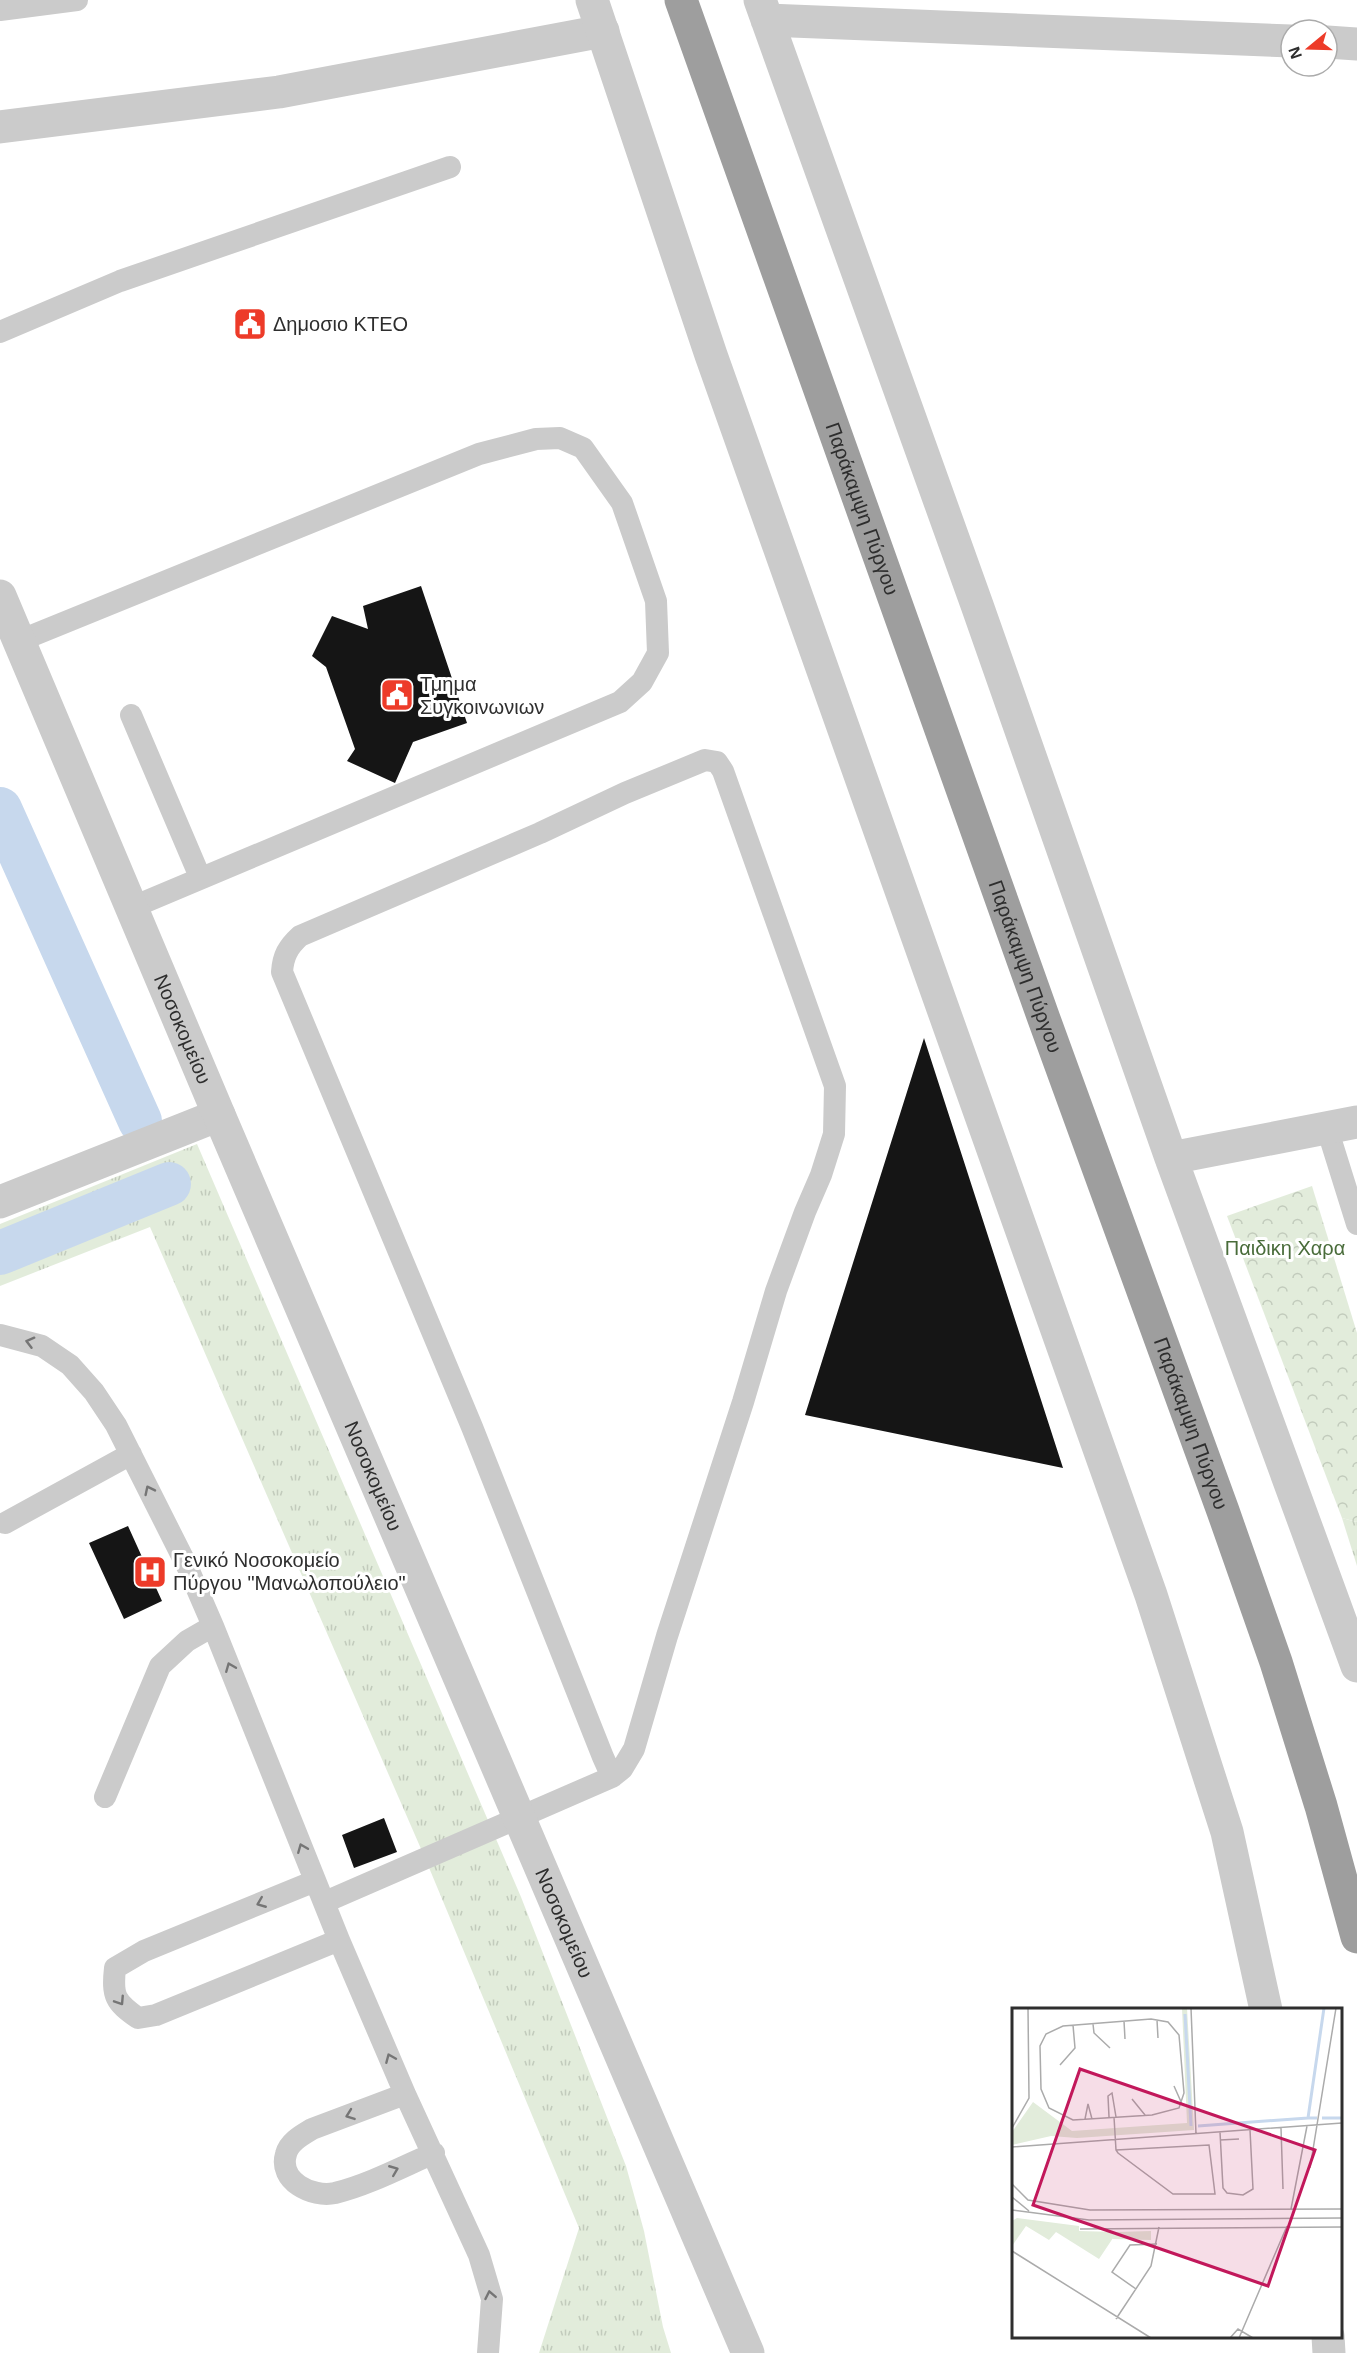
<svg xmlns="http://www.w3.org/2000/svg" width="1357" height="2353" viewBox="0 0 1357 2353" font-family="Arial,sans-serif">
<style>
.grass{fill:url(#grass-tufts)}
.park{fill:url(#park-crowns)}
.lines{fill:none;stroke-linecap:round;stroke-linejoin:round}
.canal{stroke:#c7d8ed;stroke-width:44}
.building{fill:#151515}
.service{stroke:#cbcbcb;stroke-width:22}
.minor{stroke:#cbcbcb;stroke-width:33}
.tertiary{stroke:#cbcbcb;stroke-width:33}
.trunk{stroke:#9e9e9e;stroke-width:33}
.oneway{stroke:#757575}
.labels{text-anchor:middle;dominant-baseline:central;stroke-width:6;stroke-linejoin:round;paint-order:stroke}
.poi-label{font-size:20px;fill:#2e2e2e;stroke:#fff;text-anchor:start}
.street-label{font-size:20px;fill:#2e2e2e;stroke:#fff}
.park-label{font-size:20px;fill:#496c3a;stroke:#fff}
.inset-river{fill:none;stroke:#c7d8ed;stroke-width:3}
.inset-road{fill:none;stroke:#ababab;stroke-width:1.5}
.view{fill:#c2185b;fill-opacity:0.15;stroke:#c2185b;stroke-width:3}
.inset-edge{fill:none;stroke:#2e2e2e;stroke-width:3}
</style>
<defs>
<pattern id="grass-tufts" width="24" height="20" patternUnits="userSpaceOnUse" patternTransform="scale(1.5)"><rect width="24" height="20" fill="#e2ecdb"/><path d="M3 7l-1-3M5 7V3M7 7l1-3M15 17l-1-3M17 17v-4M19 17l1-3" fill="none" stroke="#c2cbbc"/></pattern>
<pattern id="park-crowns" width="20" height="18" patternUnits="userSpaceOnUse" patternTransform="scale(1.5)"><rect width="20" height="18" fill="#e2ecdb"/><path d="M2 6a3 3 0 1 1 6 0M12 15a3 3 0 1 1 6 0" fill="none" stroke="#c2cbbc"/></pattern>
</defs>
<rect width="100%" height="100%" fill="#fff"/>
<path class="grass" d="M197,1144l324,753 105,269 18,65 19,96 8,26h-132l40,-125 -154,-370 -275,-631 -150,59v-62z
M1342,1518l15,4v44z"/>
<path class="park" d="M1312,1186l45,147v189l-15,-4 -115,-302z"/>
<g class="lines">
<path class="canal" d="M0,809l140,312
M0,1253l169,-69"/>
</g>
<path class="building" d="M421,586l46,137 -54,19 -18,41 -48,-22 8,-12 -29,-82 -14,-11 20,-40 36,13 -5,-23z
M924,1038l139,430 -258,-53z
M128,1526l34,75 -38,18 -35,-76z
M384,1818l13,34 -43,16 -12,-33z"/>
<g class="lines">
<path class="service" d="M0,10l77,-10
M0,332l120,-51 330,-114
M19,641l460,-187 57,-15 24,-1 23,10 39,55 34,98 2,52 -16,29 -22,20 -487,205
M131,715l69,162
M1327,1128l30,96
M0,1335l42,11 28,19 24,27 22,33 71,141 26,60 126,314 66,154 74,161 13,44 -4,54
M5,1523l126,-69
M105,1797l55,-131 27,-25 26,-15
M315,1881l-171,70 -29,17c-3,28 0,34 23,50l18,-3 183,-75
M325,1902l287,-125 10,-8 12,-20 33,-113 76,-234 33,-111 29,-79 16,-37 13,-41 1,-48 -112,-315 -6,-9 -12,-2 -80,33 -85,40 -240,103c-12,11 -17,20 -18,36l190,455 131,330 9,20
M405,2094l-93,35c-10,6 -23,13 -26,25 -8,27 26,44 49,39 33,-8 67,-26 99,-40"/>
<path class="minor" d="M760,0l217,605 194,553 186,508
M767,20l524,21
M1327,42l30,2
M0,127l279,-35 324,-61
M1171,1158l186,-36
M0,1202l219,-87"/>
<g class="tertiary">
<path d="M592,0l119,355 440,1240 76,237 39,178"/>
<path id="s1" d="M0,596l219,519 529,1238"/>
<path d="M1328,2336l1,17"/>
</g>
<path class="trunk" id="s2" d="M681,0l363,1019 179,492 53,151 45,144 36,131"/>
</g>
<defs><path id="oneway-chevron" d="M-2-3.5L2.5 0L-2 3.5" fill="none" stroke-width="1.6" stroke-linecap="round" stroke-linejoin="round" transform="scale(1.5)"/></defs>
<g class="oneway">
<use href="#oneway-chevron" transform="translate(30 1342) rotate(-165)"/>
<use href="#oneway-chevron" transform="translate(149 1490) rotate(-116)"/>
<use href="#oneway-chevron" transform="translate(230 1667) rotate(-112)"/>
<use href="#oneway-chevron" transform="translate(302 1848) rotate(-112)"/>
<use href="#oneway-chevron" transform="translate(261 1903) rotate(158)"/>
<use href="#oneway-chevron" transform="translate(120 2001) rotate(57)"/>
<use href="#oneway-chevron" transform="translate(390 2058) rotate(-113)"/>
<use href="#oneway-chevron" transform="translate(350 2115) rotate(160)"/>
<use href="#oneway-chevron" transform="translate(394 2170) rotate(-22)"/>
<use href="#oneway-chevron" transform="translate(490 2295) rotate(-101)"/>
</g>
<defs>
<symbol id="civic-square" viewBox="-11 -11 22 22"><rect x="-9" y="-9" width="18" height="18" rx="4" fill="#ed3b29" stroke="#fff"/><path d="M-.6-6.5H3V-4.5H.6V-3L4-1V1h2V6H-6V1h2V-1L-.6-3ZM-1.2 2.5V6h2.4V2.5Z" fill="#fff"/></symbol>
<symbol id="hospital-square" viewBox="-11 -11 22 22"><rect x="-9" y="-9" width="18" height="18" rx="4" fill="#ed3b29" stroke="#fff"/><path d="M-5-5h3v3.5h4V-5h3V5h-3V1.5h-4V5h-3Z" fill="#fff"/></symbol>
</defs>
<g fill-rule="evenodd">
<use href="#civic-square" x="231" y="305" width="38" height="38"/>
<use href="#civic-square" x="378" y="676" width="38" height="38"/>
<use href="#hospital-square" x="131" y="1553" width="38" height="38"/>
</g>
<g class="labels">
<g class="poi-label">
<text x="273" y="324">Δημοσιο ΚΤΕΟ</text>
<text x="420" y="684">Τμημα<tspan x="420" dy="23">Συγκοινωνιων</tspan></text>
<text x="173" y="1560">Γενικό Νοσοκομείο<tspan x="173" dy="23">Πύργου "Μανωλοπούλειο"</tspan></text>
</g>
<g class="street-label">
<text stroke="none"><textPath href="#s2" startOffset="540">Παράκαμψη Πύργου</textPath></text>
<text stroke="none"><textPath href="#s2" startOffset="1026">Παράκαμψη Πύργου</textPath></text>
<text stroke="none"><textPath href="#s1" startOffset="470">Νοσοκομείου</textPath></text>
<text stroke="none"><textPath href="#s2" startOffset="1512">Παράκαμψη Πύργου</textPath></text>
<text stroke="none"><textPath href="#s1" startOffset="956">Νοσοκομείου</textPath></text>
<text stroke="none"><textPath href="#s1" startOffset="1442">Νοσοκομείου</textPath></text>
</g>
<g class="park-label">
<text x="1285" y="1248">Παιδικη Χαρα</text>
</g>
</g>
<g transform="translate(1012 2008)">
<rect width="330" height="330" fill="#fff"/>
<path d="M170,0h5l7,122 -117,8 -26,-2 -39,9v-13l21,-30 39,29 115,-8zM5,210l62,8v5l38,1 -18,27 -43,-27 -7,8 -23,-14 -14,20v-25z" fill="#e2ecdb"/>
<path d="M139,223v9l-39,-1 5,-7z" fill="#e2ecdb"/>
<path class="inset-river" d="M173,6l6,112M305,110h-9l16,-110M310,110h20M186,118l110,-8"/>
<path class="inset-road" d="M179,0l5,126M139,11l17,3 11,13 5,58 -5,15 -27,7 -79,5 -24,-12 -8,-19 -1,-43 6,-12 17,-8zM145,12l1,18M112,13l1,18M81,16l1,9 16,15M48,57l15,-17 -2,-23M162,78l8,18M120,91l13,16M97,109l-1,-21 4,-3 4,24M102,109l2,33 2,3 55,41h42l-6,-49 -93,5M73,111l3,-15 4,15M0,120l17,-30 -1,-90M269,120l2,61M208,124l3,56 4,5 16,2 10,-6 -3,-59M208,132l19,-1M0,139l330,-24M298,160l26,-160M0,176l16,16 62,10 252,-1M0,189l17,14M279,201l16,-83M0,202l77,10 253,-2M68,221l262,-2M0,243l139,87M124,281l-24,-17 18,-27 27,-1M104,311l35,-53 8,-39M218,330l8,-9 15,9M227,330l48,-112"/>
<path class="view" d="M68,61l235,81 -47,136 -235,-81z"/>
<rect width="330" height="330" class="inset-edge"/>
</g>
<g transform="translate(1309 48) rotate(251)"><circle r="28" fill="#ffffff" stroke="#ababab" stroke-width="1.5"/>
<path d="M0-4.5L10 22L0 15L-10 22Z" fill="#ed3b29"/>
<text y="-9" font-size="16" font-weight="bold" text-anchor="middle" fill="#2e2e2e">N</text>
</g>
</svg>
